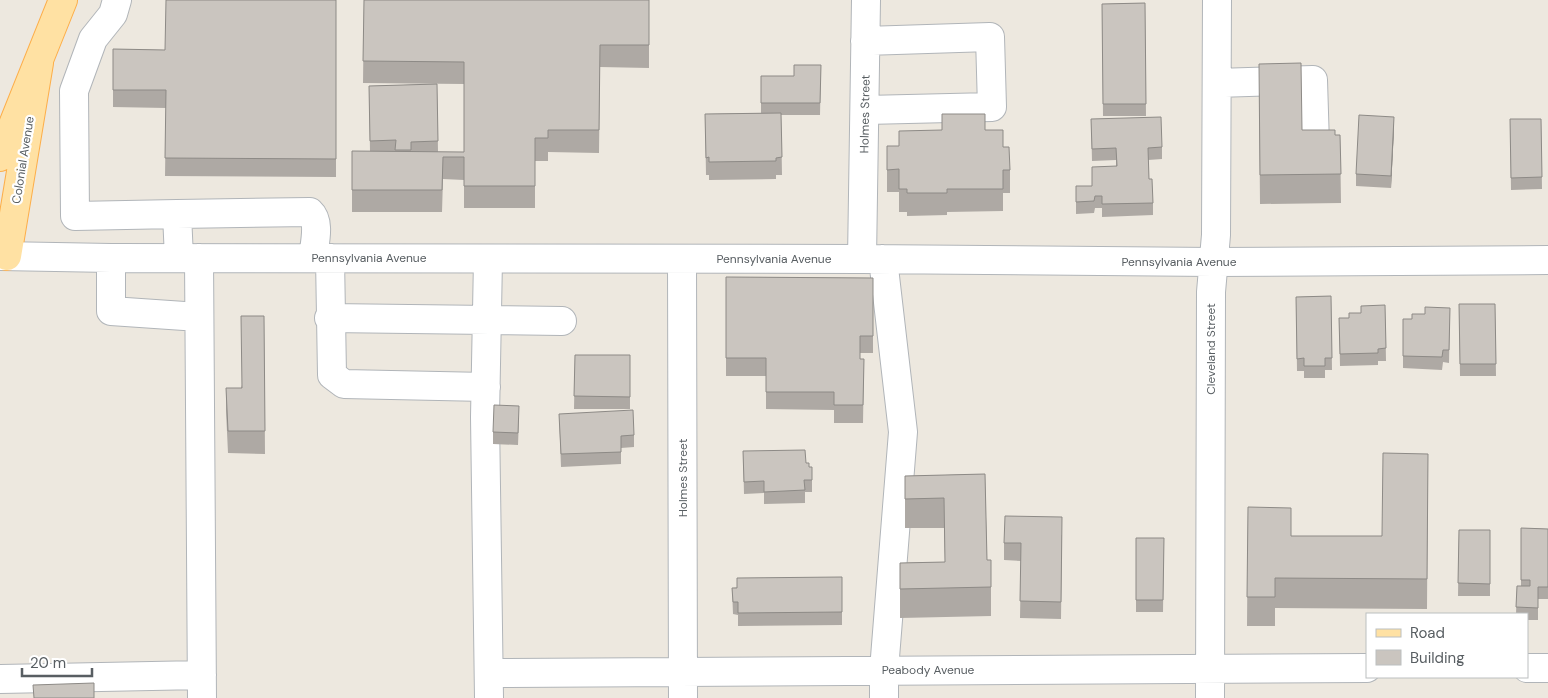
<svg xmlns="http://www.w3.org/2000/svg" width="1548" height="698" viewBox="0 0 1548 698" font-family="'DM Sans',sans-serif">
<style>
.lines{fill:none;stroke-linecap:round;stroke-linejoin:round}
.minor-casing{stroke:#b1b5b9;stroke-width:30}
.major-casing{stroke:#fdae49;stroke-width:30}
.minor{stroke:#fff;stroke-width:28}
.major{stroke:#ffe1a3;stroke-width:28}
.wall{fill:#aea9a4}
.shaded-wall{fill:#8d8a86}
.building{fill:#cac5bf;stroke:#8d8a86}
.labels{text-anchor:middle;dominant-baseline:central;stroke-width:4.5;stroke-linejoin:round;paint-order:stroke}
.street-label{font-size:12px;fill:#585e62;stroke:#fff}
</style>
<rect width="100%" height="100%" fill="#ede8df"/>
<g class="lines">
<defs>
<path id="minor" d="M117,0l-4,14 -20,25 -19,52 1,125 102,-2 2,44
M865,41l125,-4 2,70 -126,3
M1217,83l96,-3 2,65
M177,214l133,-2c11,10 4,33 3,46
M0,256l111,2 751,1 351,3 335,-2
M111,258v53l88,6
M199,258l3,440
M330,258l2,117 12,9 142,3
M488,259l-3,158 4,281
M682,259l1,439
M862,259l4,-259
M883,259l20,173 -19,238v28
M329,318l233,3
M1527,668h21
M490,673l877,-5
M0,679l202,-4
M1210,698l1,-406 5,-57 1,-235"/>
<path id="major" d="M0,157l63,-157
M7,256l32,-193"/>
</defs>
<use href="#minor" class="minor-casing"/>
<use href="#major" class="major-casing"/>
<use href="#minor" class="minor"/>
<use href="#major" class="major"/>
</g>
<path class="wall" d="M336,0v177l-171,-1 1,-68 -53,-1v-58l52,1z
M364,0h285v68l-49,-1 -1,86 -51,-1v9h-13v47h-71v-28l-21,-1 -1,33h-90v-61l18,1 -1,-66 68,-2 1,68h26v-68l-101,-1z
M1145,3l1,113h-43l-1,-112z
M821,65l-1,50h-39l1,60h-6v4l-67,1v-5h-3l-1,-61 56,-1v-37h33z
M1259,93l43,37 33,5h5l1,68 -81,1z
M942,114l43,16 18,17 7,23v23h-7v18l-56,1v3l-40,1v-4h-8v-20h-12v-46h12l43,-16z
M1091,119l71,28v12l-14,1 1,19 4,24v12l-51,2v-9h-7l-1,5 -18,1v-28h16l24,-20v-6l-24,1z
M1510,119h31l1,70 -31,1z
M1394,129l-3,59 -35,-2v-12z
M726,277l147,1v75h-13v6h4l-1,64h-29v-13l-68,-1v-33h-40z
M1331,296l1,74h-7v8h-21v-7h-7l-1,-74z
M1459,304h36l1,72h-36z
M1385,305l1,56h-8v4l-38,1 -1,-48h10l12,-5z
M1450,308l-1,55 -6,-1 -1,8 -39,-2v-49h9l13,-5z
M264,316l1,138 -37,-1 -2,-42v-23h15z
M575,355h55v54h-56z
M559,414l75,21v12l-13,1v16l-60,3z
M519,418l-1,27 -25,-1v-12z
M743,451l63,12 3,4h3v25h-7v11l-41,1v-11l-20,1z
M1428,454l-1,155 -152,-1v18h-28l1,-119 43,29h91z
M985,474l2,86h4v56l-91,2v-55l45,-1 -1,-34h-39v-52z
M1521,528l27,1v70h-10v21h-11v-6h-11l1,-28h4z
M1459,530h31v66h-32z
M1062,535l-1,84 -41,-1 1,-57 -17,-1v-17z
M1136,538h28l-1,74h-27z
M842,577v48l-104,1v-11l-5,-1 -1,-26z"/>
<path class="shaded-wall" d="M1394,117v12l-3,59v-12z"/>
<path class="building" d="M166,0h170v159l-171,-1 1,-68h-53v-41l52,1z
M364,0h285v45h-49l-1,85h-51v8h-13v48h-71v-29h-21l-1,33h-90v-39l112,1v-90l-101,-1z
M1145,3l1,101h-43l-1,-100z
M1301,63l1,67h33v5h5l1,39 -81,1 -1,-111z
M794,65h27l-1,38h-59v-27h33z
M437,84l1,57 -27,1v8h-16l1,-10 -26,1 -1,-55z
M781,113l1,44 -6,1v3l-67,1v-5l-3,1 -1,-44z
M942,114h43v16h18v17h6l1,23h-7v19h-56v4h-40v-4h-8v-20l-12,1v-24h12v-15l43,-1z
M1359,115l35,2 -3,59 -35,-2z
M1161,117l1,30 -14,1 1,31h3l1,24 -51,1v-8h-7l-1,5 -18,1v-16h16v-19l25,-1 -1,-18 -24,1 -1,-30z
M1510,119h31l1,58 -31,1z
M726,277l147,1v58h-13v23h4l-1,46h-29v-13h-68v-34h-40z
M1331,296l1,62h-7v8h-21v-8l-7,1 -1,-62z
M1459,304h36l1,60h-36z
M1385,305l1,43 -8,1v4l-38,1 -1,-36h10v-5h12v-7z
M1425,307l25,1 -1,42h-6l-1,7 -39,-1v-37h9v-5h13z
M241,316h23l1,115h-37l-2,-43h16z
M575,355h55v42l-56,-1z
M494,405l25,1 -1,27 -25,-1z
M633,410l1,25 -13,1v16l-60,2 -2,-40z
M805,450l1,13h3v4h3v13h-8l1,10 -41,2v-11l-20,1 -1,-31z
M1383,453l45,1 -1,125 -152,-1v19h-28l1,-90 43,1v28h91z
M985,474l2,86h4v27l-91,2v-26l45,-1 -1,-64 -39,1v-23z
M1005,516l57,1 -1,85 -41,-1 1,-58h-17z
M1521,528l27,1v58h-10v21l-22,-1 1,-21h13v-6h-9z
M1459,530h31v54l-32,-1z
M1136,538h28l-1,62h-27z
M842,577v35l-104,1v-11h-5l-1,-14h5v-10z
M94,683v15h-60l-1,-13z"/>
<g class="labels">
<g class="street-label">
<text transform="translate(865 114) rotate(-89)">Holmes Street</text>
<text transform="translate(23 160) rotate(-81)">Colonial Avenue</text>
<text x="369" y="258">Pennsylvania Avenue</text>
<text x="774" y="259">Pennsylvania Avenue</text>
<text x="1179" y="262">Pennsylvania Avenue</text>
<text transform="translate(1211 349) rotate(-90)">Cleveland Street</text>
<text transform="translate(683 478) rotate(-90)">Holmes Street</text>
<text x="928" y="670">Peabody Avenue</text>
</g>
</g>
<rect x="1366" y="613" width="162" height="65" fill="#ffffff" stroke="#bcbfc0"/>
<rect x="1376" y="629" width="25" height="8" fill="#ffe1a3" stroke="#bcbfc0"/>
<text x="1410" y="638" font-size="15" fill="#585e62">Road</text>
<rect x="1376" y="650" width="25" height="15" fill="#cac5bf" stroke="#bcbfc0"/>
<text x="1410" y="663" font-size="15" fill="#585e62">Building</text>
<path d="M22 668v8h70v-8" fill="none" stroke="#585e62" stroke-width="2.5"/>
<text x="30" y="668" font-size="15" fill="#585e62" stroke="#ffffff" stroke-width="4" paint-order="stroke">20 m</text>
</svg>
